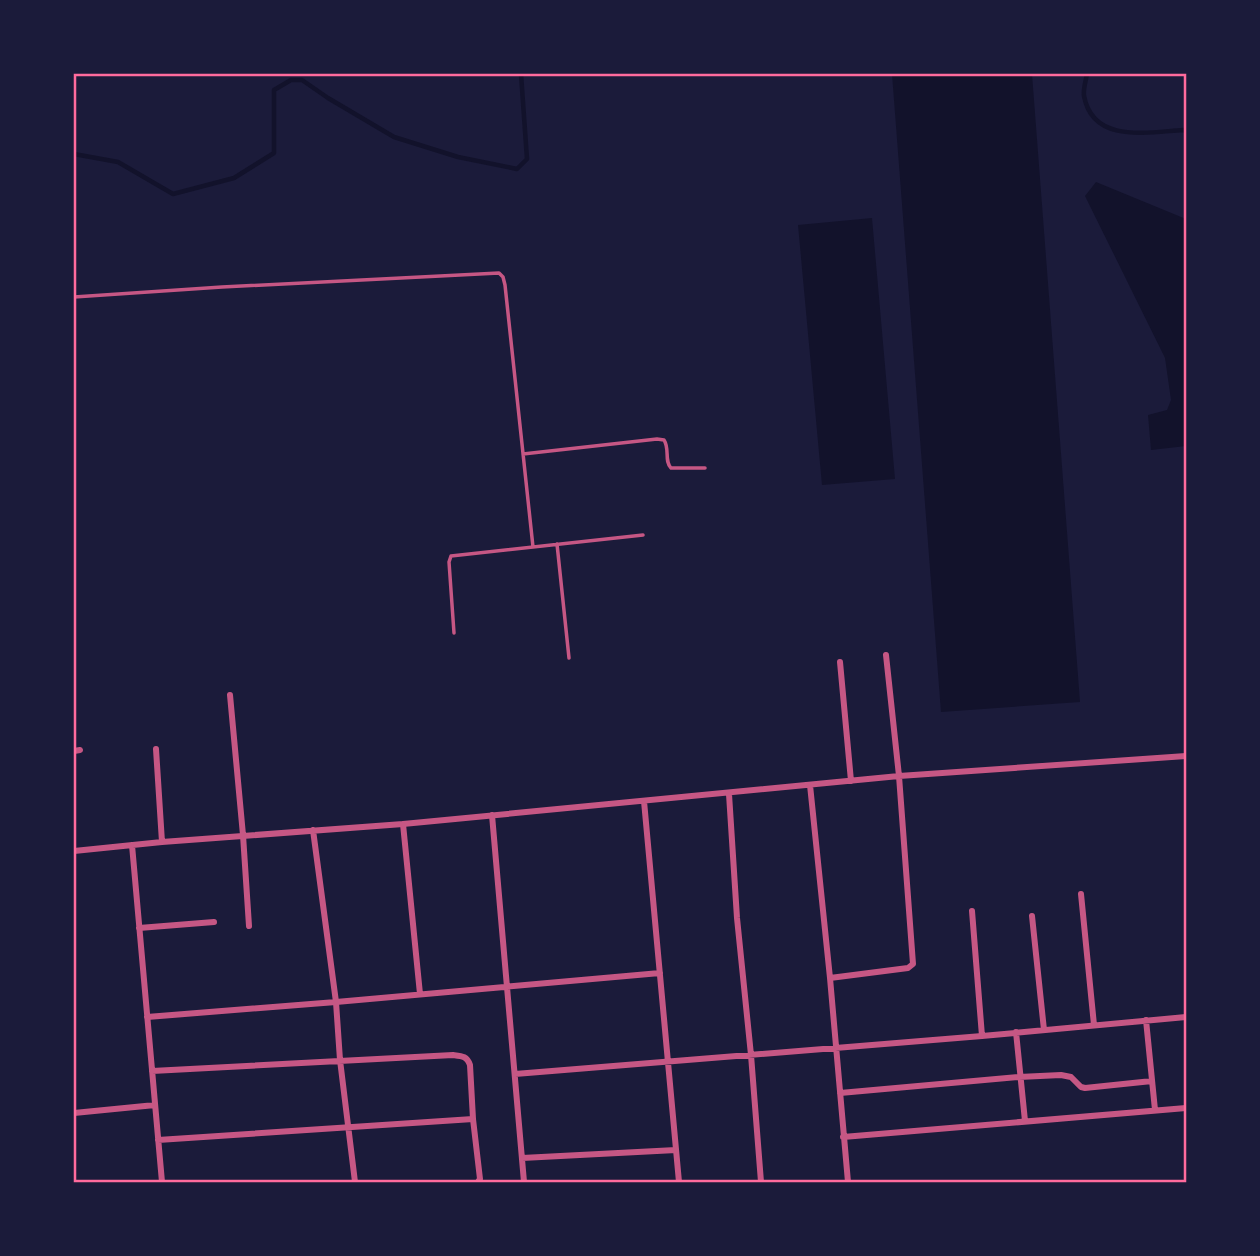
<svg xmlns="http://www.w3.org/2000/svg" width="1260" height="1256" viewBox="0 0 1260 1256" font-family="'Fira Sans',sans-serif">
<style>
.water{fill:#12122b}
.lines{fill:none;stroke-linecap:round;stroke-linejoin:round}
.stream{stroke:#12122b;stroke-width:4.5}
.service{stroke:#c65784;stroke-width:3.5}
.minor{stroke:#c65784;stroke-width:6}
.neatline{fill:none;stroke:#ff6b9d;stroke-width:2.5}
</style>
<rect width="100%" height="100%" fill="#1b1b3a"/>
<path class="water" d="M892,74h140l48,628 -139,10z
M1096,182l90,37v227l-35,4 -3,-35 19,-5 4,-10 -6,-42 -80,-162z
M872,218l23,261 -73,6 -24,-260z"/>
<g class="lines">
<path class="stream" d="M1087,74c-1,6 -4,15 -3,22 9,48 64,36 99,34l3,1
M74,154l44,8 55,32 61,-16 40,-25v-63l17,-10h11l26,18 66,39 64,20 59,12 10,-10 -6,-85"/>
<path class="service" d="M74,297l148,-10 277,-14 4,4 2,8 28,262
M523,454l134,-15 7,1c6,9 0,21 7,28h34
M557,544l12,114
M454,633l-5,-71 2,-6 192,-21"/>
<path class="minor" d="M840,662l11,119
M230,695l13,140 6,91
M156,749l6,93
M74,751l6,-1
M810,785l20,193 18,204
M729,794l8,124 14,137 10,127
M644,801l35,381
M492,815l32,367
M403,824l17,170
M313,830l23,172 4,58 15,122
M132,845l30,337
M74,851l88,-9 241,-18 496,-48 287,-20
M1081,894l13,131
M972,911l10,125
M1032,916l12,114
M139,928l75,-6
M830,978l78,-10 5,-4 -14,-188 -13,-121
M147,1017l189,-15 324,-29
M1146,1020l9,90
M1016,1032l9,89
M152,1071l301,-16c9,1 14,1 17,10l3,54 7,60 -2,3
M515,1074l467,-38 204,-19
M840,1093l179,-16 42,-2 10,2 10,10 4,1 67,-7
M74,1113l81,-8
M843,1137l343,-29
M158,1140l315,-21
M522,1158l154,-8"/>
</g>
<rect width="1260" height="1256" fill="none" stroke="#1b1b3a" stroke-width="150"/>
<rect x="75" y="75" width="1110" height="1106" class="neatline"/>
</svg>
